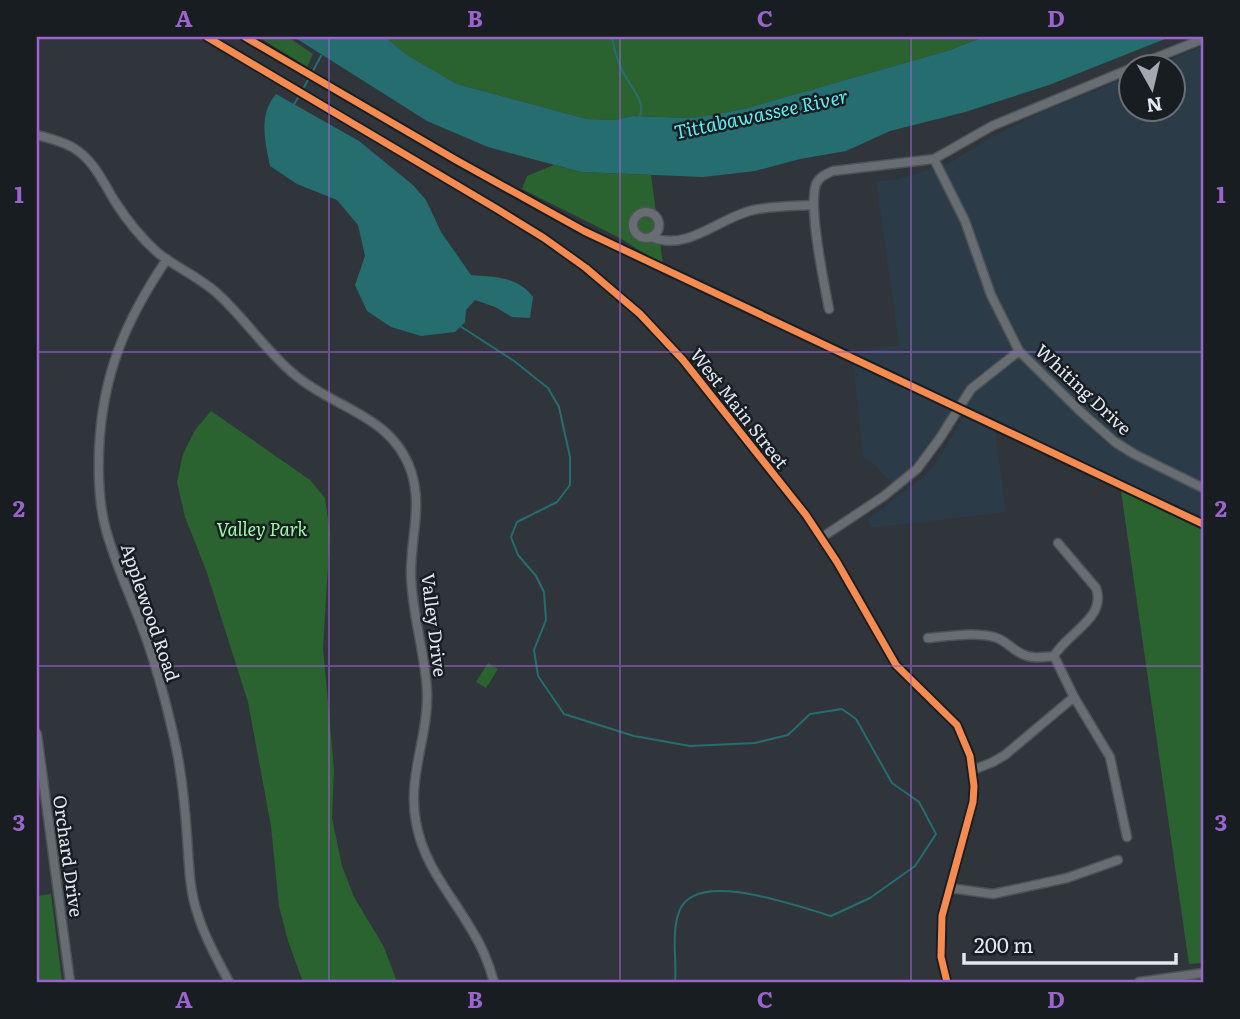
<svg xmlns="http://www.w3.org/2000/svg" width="1240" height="1019" viewBox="0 0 1240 1019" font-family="Literata,serif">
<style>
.built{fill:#2c3b48}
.green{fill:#2b6330}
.water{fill:#266d70}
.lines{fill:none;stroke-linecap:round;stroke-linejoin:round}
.stream{stroke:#266d70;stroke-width:2}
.minor-casing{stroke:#4d5257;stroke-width:11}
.minor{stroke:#686d71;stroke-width:8}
.cycleway-casing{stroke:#181d21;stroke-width:11}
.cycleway{stroke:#f68b52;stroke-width:7}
.grid{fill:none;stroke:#9a64cd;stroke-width:2;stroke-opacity:0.55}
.labels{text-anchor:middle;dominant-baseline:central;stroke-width:5;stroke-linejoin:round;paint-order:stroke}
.street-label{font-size:18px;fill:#e1e8ef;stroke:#181d21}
.park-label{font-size:18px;font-style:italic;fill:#9dfda1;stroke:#181d21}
.water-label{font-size:19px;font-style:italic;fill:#5ff0f4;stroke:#181d21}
.neatline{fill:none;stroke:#9a64cd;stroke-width:2.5}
.grid-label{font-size:23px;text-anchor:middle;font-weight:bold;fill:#9a64cd}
</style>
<rect width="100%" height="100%" fill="#2f353a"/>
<path class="built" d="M1203,46v474l-353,-168 49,-7 -23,-164 18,-1 52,-15 48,-29 48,-24 89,-36 1,32h42v-42h-19z
M853,361l99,48 -21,36 -22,24 -17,15 -18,-20 -11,-6z
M965,415l30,15 11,82 -135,16 -3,-9 54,-41 11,-11z"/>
<path class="green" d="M259,37h29l25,17 -6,13z
M385,37h599l-37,14 -203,58 -51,9 -61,-2 -17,4 -28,-1 -130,-35 -50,-29z
M554,165l27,7 70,3 12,90 -43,-27 -98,-49 5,-13z
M211,411l99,69 15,18 5,35 -7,115 11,121 -2,49 10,48 12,31 30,50 13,35h-94l-15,-41 -9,-35 -8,-80 -23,-124 -42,-132 -21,-53 -8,-35 6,-28 12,-24z
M1121,491l82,39v433l-14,1z
M488,663l10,6 -12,19 -10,-6z
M51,894l11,88h-25v-86z"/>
<path class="water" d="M294,37h91l22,18 50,29 130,35 28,1 17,-4 61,2 51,-9 203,-58 37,-14h186l-121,48 -84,27 -75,19 -44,20 -46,8 -45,12 -52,6 -122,-5 -93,-25 -61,-26z
M276,94l83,47 54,44 13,15 15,32 30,43c23,2 47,1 62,22l-3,21 -18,-1 -17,-10 -20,-7 -9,10 -1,12 -10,10 -34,4 -30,-9 -24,-16 -12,-26 10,-29 -7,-31 -21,-25 -40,-16 -27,-18c-5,-24 -12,-51 6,-72z"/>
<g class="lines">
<path class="stream" d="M612,37c2,12 5,22 10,33 6,14 24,30 18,46
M302,91l19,-35
M293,106l6,-10
M460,326l54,35 34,27 11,19 11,50v28l-13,17 -40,20 -6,15 7,18 18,21 8,16 2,28 -12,30 4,26 26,38 70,22 56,10 65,-3 33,-8 22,-21 32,-5 14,10 36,64 27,19 17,32 -21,32 -45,32 -39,18c-32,-9 -137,-49 -152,-4 -8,22 -2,47 -4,70"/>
<defs>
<path id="minor" d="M207,37l290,172 47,29 42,30 54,46 43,46 123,155 31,47 59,103 61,60 13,31 4,30 -1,16 -31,114 -1,41 6,25
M1135,66l68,-27
M37,135c11,3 24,6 35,12 21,12 30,33 42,53 12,19 27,38 44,53 19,15 43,25 61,42 27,25 47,56 76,80 40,34 97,40 116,96 12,35 -1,69 0,104 1,40 14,77 16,116 2,44 -20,86 -11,131 7,42 34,71 55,107 11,17 18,35 23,53
M934,159l31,62 26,74 28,56 62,61 34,30 19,12 69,34
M633 225a13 13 0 1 1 26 0a13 13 0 1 1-26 0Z
M651,237c37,15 67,-19 102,-27 20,-4 41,-4 60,-5
M167,259c-42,62 -65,116 -68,192 -1,27 0,53 7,79 9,33 23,63 35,94 15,40 26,81 35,123 6,29 9,60 11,89 2,27 2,54 11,79 7,24 20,45 31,67
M829,309c-5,-26 -21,-102 -13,-125 3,-7 10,-10 17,-13l101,-12 58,-33 140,-58
M821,538l63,-42 33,-27 23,-31 31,-49 48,-38
M928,638c21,-2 45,-6 66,-1 12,3 17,12 28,17 10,5 21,3 32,2
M1074,697l36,60 17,80
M37,734l33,248
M973,770l20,-8 12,-7 69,-58 -20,-41c13,-23 53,-38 42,-68l-38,-45
M950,888l43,6 74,-16 51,-18
M1139,982l64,-9"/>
</defs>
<use href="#minor" class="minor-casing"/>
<use href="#minor" class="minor"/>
<defs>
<path id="cycleway" d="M207,37l290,172 47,29 42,30 54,46 43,46 123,155 31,47 59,103 61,60 13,31 4,30 -1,16 -31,114 -1,41 6,25
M245,37l211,123 128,71 619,293"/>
</defs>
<use href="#cycleway" class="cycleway-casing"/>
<use href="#cycleway" class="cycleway"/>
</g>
<path class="grid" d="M329,37v945M620,37v945M911,37v945M37,352h1166M37,666h1166"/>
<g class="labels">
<g class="street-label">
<text transform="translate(1084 389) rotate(43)">Whiting Drive</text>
<text transform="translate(740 408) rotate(52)">West Main Street</text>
<text transform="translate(151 612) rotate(71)">Applewood Road</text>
<text transform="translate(435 625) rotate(83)">Valley Drive</text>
<text transform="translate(69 856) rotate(82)">Orchard Drive</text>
</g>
<g class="park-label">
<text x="262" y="528">Valley Park</text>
</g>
<g class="water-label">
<text transform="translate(761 113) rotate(-12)">Tittabawassee River</text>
</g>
</g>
<rect width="1240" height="1019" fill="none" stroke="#181d21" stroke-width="77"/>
<g transform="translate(1152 88) rotate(172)"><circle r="33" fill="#181d21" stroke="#686e73" stroke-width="2"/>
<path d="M0-5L12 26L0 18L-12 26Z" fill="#a3a9b0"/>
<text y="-10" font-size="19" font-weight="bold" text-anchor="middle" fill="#e1e8ef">N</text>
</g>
<path d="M964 953v10h212v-10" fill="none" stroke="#e1e8ef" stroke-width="3.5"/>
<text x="974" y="953" font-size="21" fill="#e1e8ef" stroke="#181d21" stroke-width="5" paint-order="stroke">200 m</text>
<rect x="38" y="38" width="1164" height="943" class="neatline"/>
<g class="grid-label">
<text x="184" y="27">A</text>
<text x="475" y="27">B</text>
<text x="765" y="27">C</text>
<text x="1056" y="27">D</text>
<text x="19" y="203">1</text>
<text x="1221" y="203">1</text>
<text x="19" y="517">2</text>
<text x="1221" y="517">2</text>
<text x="19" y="831">3</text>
<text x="1221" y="831">3</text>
<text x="184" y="1008">A</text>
<text x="475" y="1008">B</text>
<text x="765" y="1008">C</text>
<text x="1056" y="1008">D</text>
</g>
</svg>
